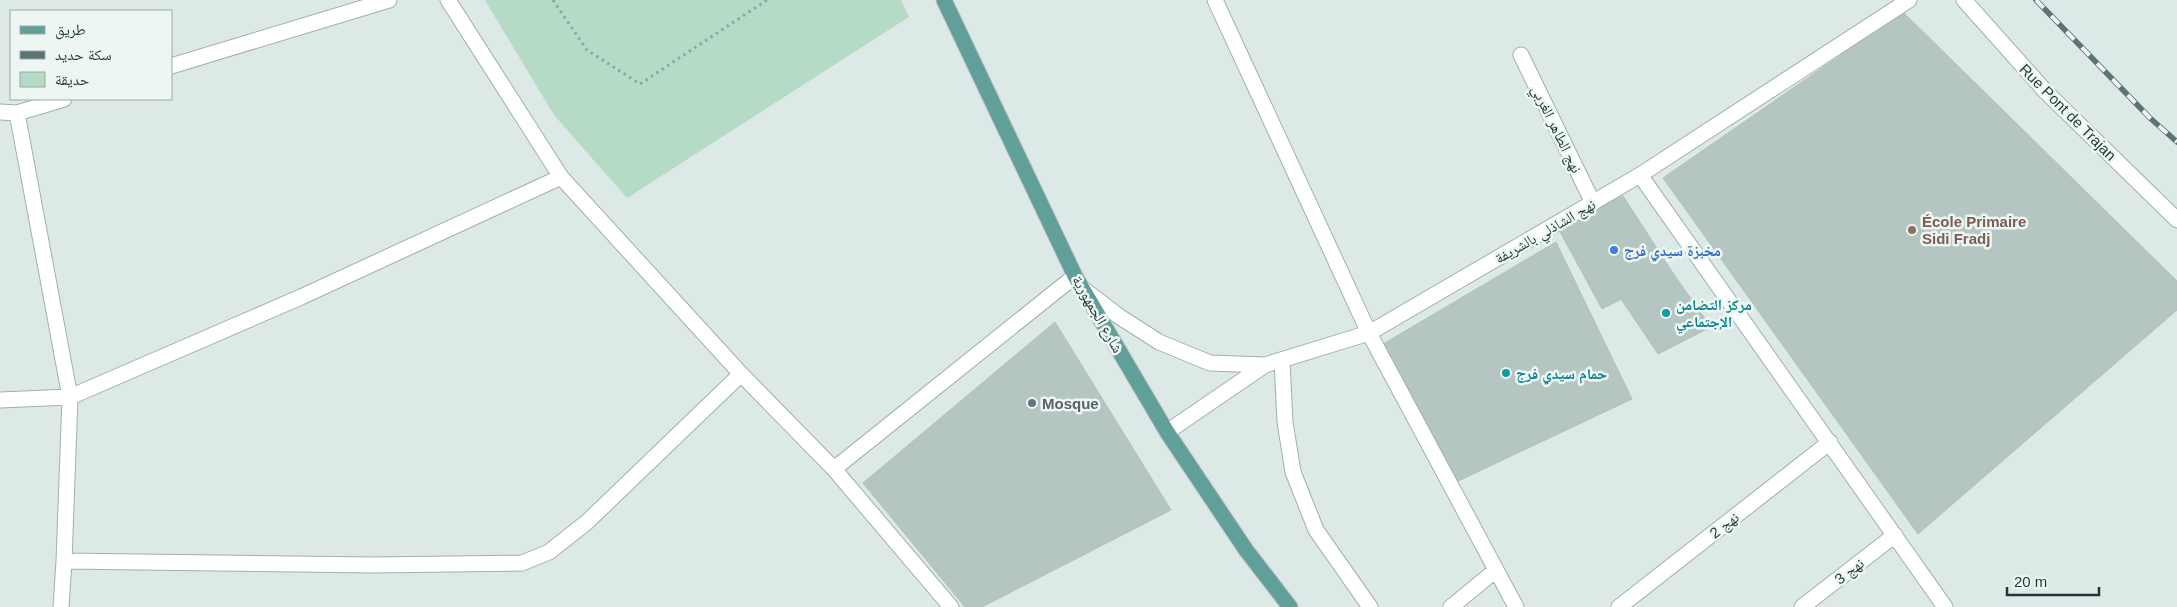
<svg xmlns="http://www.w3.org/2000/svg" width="2177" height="607" viewBox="0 0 2177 607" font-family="Helvetica,'Noto Naskh Arabic',sans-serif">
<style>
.green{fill:#b5dbc6}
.building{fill:#b5c6c2;stroke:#afc2be}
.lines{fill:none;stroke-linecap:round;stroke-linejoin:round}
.minor-casing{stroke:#a0b0ae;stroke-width:17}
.major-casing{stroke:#bcc3c3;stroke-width:17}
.path{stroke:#7dada6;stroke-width:3;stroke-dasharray:2.5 4;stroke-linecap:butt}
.minor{stroke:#fff;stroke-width:15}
.major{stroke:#619f9a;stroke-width:15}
.rail-casing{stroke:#597472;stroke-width:5.5}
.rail{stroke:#edf6f3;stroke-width:4;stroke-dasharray:11;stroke-linecap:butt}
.education-dot{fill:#8d6e63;stroke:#edf6f3;stroke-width:2}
.shop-dot{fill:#3f7fe0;stroke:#edf6f3;stroke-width:2}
.culture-dot{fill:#0f9aa8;stroke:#edf6f3;stroke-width:2}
.worship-dot{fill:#6b7280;stroke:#edf6f3;stroke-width:2}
.labels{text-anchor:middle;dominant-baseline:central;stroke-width:5;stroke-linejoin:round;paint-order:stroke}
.street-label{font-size:15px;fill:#1f3836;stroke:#edf6f3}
.education-label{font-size:15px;font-weight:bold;fill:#785e54;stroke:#edf6f3;text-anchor:start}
.shop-label{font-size:15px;font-weight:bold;fill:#366cbe;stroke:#edf6f3;text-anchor:start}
.culture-label{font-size:15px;font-weight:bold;fill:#0d838f;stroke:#edf6f3;text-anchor:start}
.worship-label{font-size:15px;font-weight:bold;fill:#5b616d;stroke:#edf6f3;text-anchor:start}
</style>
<rect width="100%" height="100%" fill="#dde9e6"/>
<path class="green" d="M485,0h416l8,17 -282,181 -73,-83z"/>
<path class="building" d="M1903,12l274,269v29l-259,224 -255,-356z
M1623,196l50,77 -71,36 -44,-81z
M1556,242l76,157 -178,84 -76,-136z
M1673,273l38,54 -53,27 -37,-55z
M1055,322l116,188 -189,97h-17l-102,-124z"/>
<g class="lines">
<defs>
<path id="minor" d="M448,0l113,177 180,197 93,95 117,138
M1215,0l154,333 147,274
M1964,0l82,92 131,128
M1521,55l72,148
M171,66l218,-66
M0,112l17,1 47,-14
M17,113l53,284 -6,164 -3,46
M1640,175l305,432
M1082,288l38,29 39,25 51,21 55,2
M1282,360l3,62 8,50 23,58 54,77
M0,400l70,-3 231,-100 260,-120
M1167,432l98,-67 104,-32 271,-158 269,-175
M834,469l241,-193
M64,561l310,4 148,-2 27,-11 38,-30 154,-148
M1451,607l45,-37
M1619,607l211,-165
M1802,607l93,-72"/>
<path id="major" d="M944,0l131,276 92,156 79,118 44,57"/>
</defs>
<use href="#minor" class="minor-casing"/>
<use href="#major" class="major-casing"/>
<path class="path" d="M553,0l34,50 53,34 127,-84"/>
<use href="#minor" class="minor"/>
<use href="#major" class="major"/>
<defs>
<path id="rail" d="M2036,0l114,118 27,24"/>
</defs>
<use href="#rail" class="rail-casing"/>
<use href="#rail" class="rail"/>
</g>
<circle class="education-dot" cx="1912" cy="230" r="5"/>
<circle class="shop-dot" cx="1614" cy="250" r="5"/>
<g class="culture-dot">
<circle cx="1666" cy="313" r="5"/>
<circle cx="1506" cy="373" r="5"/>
</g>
<circle class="worship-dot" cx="1032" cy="403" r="5"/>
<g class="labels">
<g class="street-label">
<text transform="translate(2068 112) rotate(45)">Rue Pont de Trajan</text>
<text transform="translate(1557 129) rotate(64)">نهج الطاهر الغربي</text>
<text transform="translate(1545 231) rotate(-30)">نهج الشاذلي بالشريفة</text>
<text transform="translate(1098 314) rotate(60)">شارع الجمهورية</text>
<text transform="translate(1724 525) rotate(-38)">نهج 2</text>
<text transform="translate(1849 571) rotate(-38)">نهج 3</text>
</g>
<g class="education-label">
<text x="1922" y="221">École Primaire<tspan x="1922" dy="17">Sidi Fradj</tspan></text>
</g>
<g class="shop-label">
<text x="1624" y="250">مخبزة سيدي فرج</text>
</g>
<g class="culture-label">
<text x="1676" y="304">مركز التضامن<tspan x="1676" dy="17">الإجتماعي</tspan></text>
<text x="1516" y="373">حمام سيدي فرج</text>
</g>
<g class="worship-label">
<text x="1042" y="403">Mosque</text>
</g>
</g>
<rect x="10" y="10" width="162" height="90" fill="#edf6f3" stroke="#9baaa7"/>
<rect x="20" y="26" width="25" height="8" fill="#619f9a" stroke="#9baaa7"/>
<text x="55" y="35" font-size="15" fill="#1f3836">طريق</text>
<rect x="20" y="51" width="25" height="8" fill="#597472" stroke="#9baaa7"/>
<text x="55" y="60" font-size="15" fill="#1f3836">سكة حديد</text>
<rect x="20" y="72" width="25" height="15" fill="#b5dbc6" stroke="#9baaa7"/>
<text x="55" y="85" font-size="15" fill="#1f3836">حديقة</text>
<path d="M2007 587v8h92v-8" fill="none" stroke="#1f3836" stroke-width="2.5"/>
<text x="2014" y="587" font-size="15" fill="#1f3836" stroke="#edf6f3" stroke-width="4" paint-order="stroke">20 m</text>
</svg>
